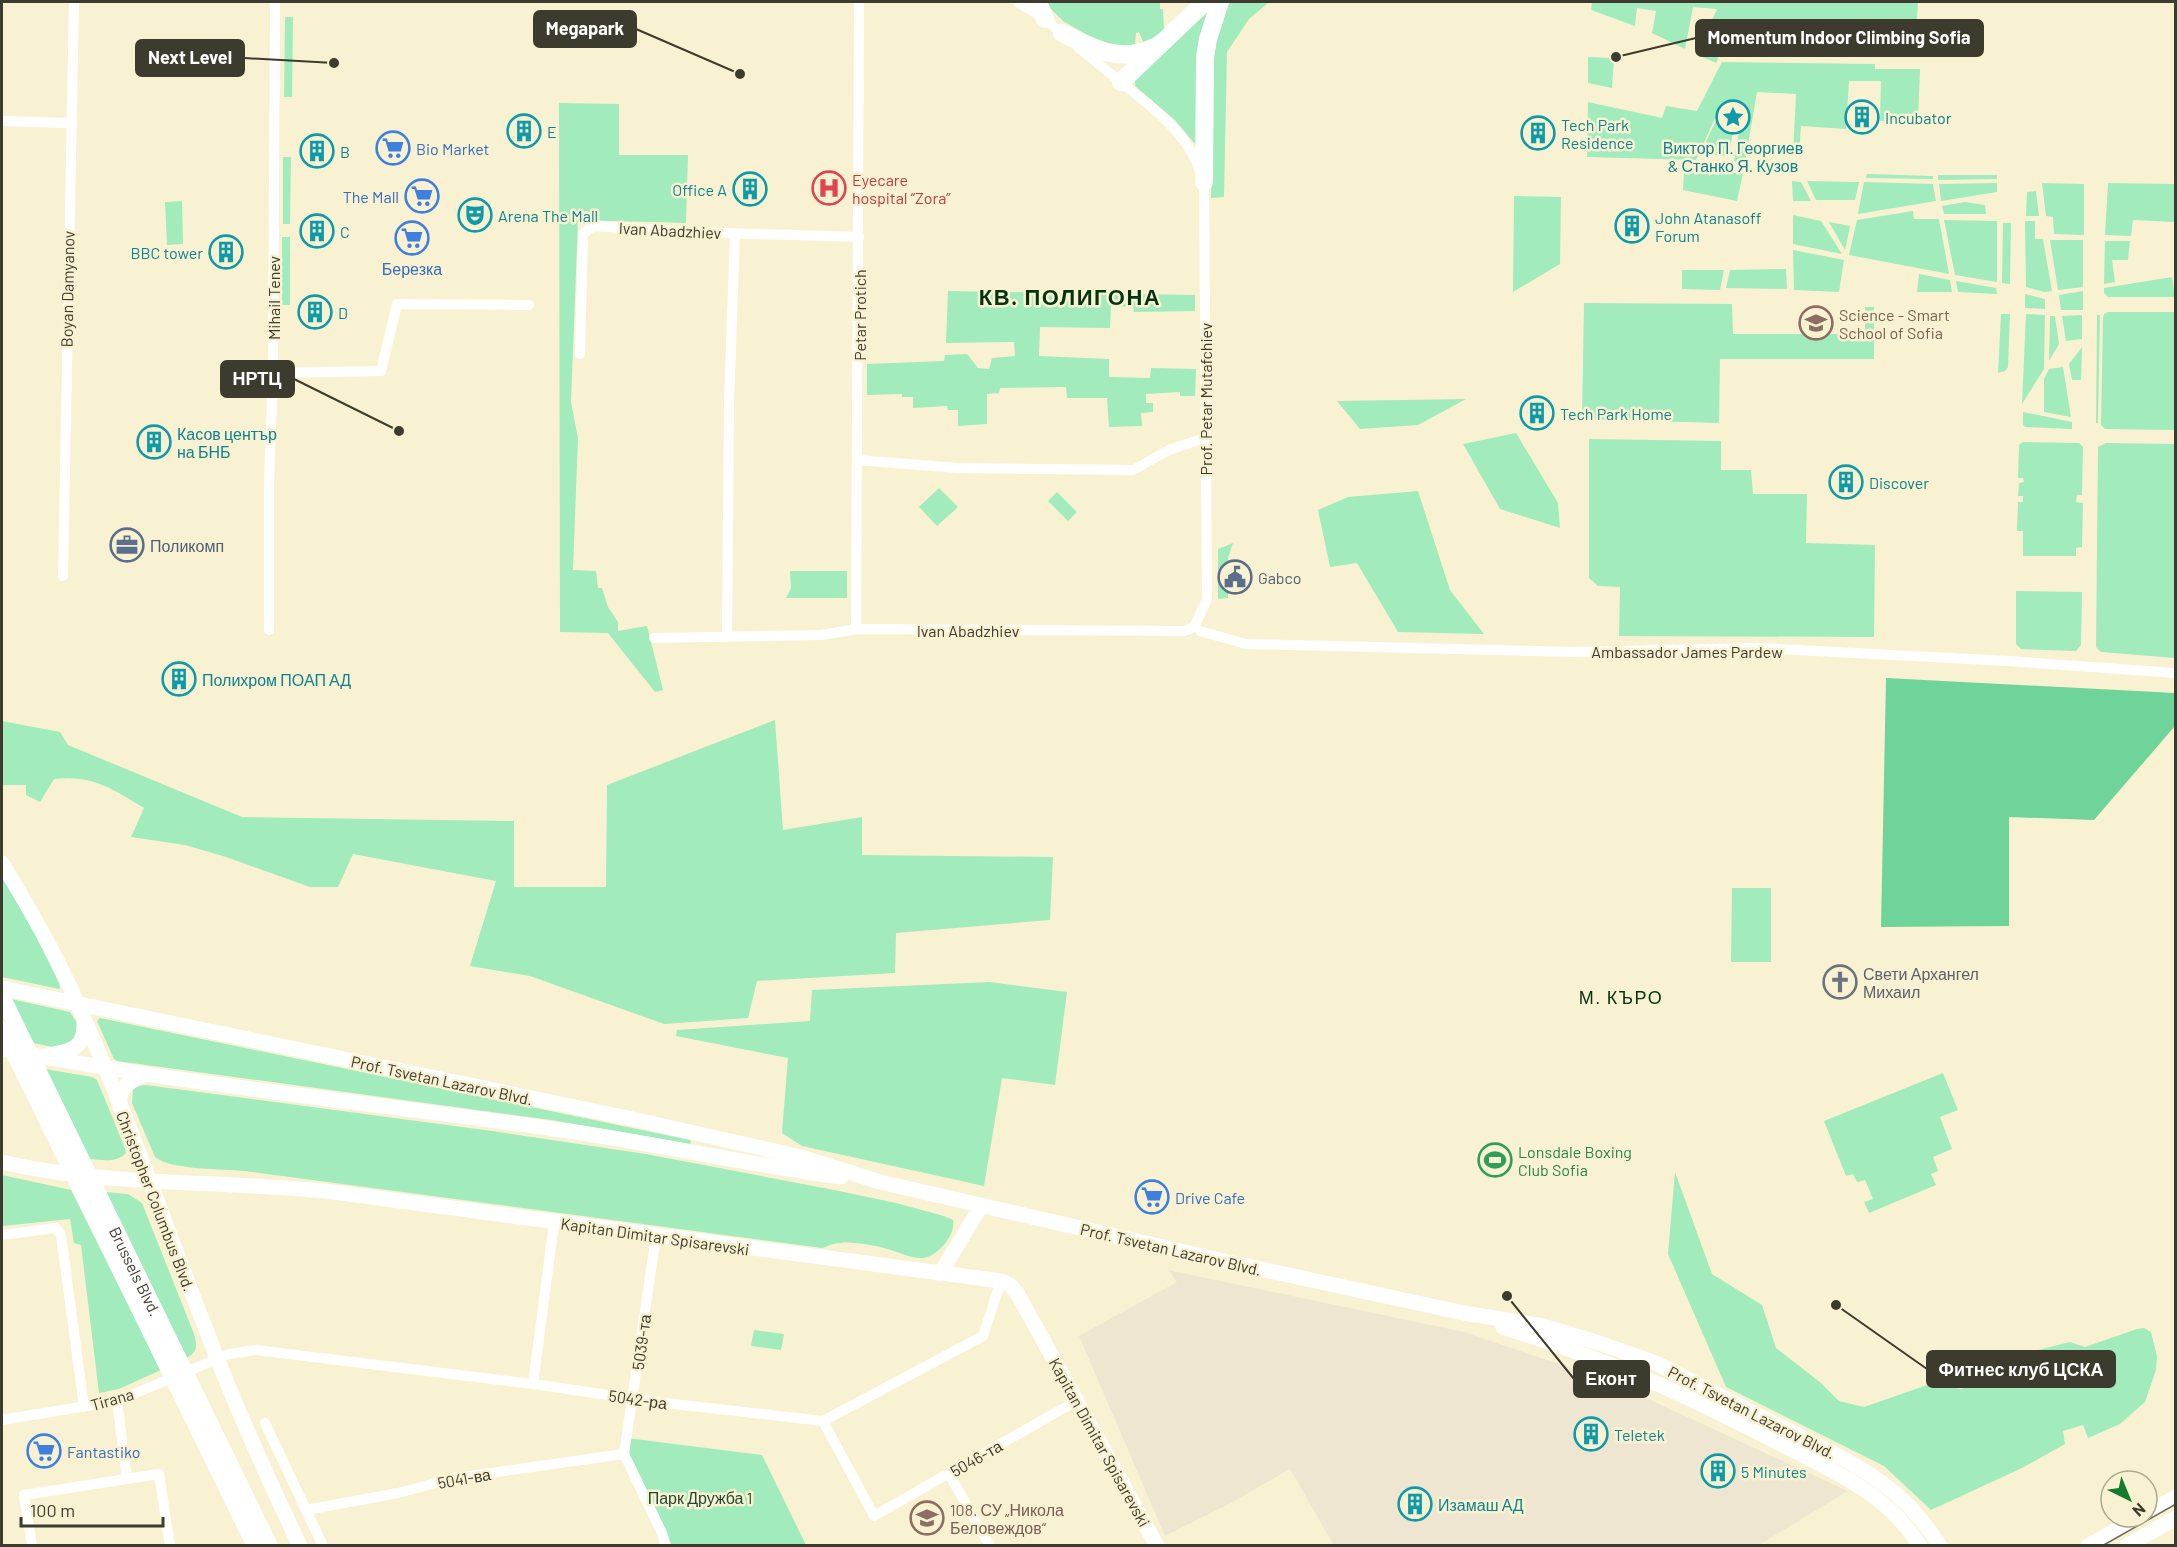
<svg xmlns="http://www.w3.org/2000/svg" width="2177" height="1547" viewBox="0 0 2177 1547" font-family="Barlow,sans-serif">
<style>
.industrial{fill:#efe6d1}
.green{fill:#a1ebbd}
.forest{fill:#6fd499}
.lines{fill:none;stroke-linecap:round;stroke-linejoin:round}
.street{stroke:#fff;stroke-width:10}
.secondary{stroke:#fff;stroke-width:15}
.primary{stroke:#fff;stroke-width:16}
.highway{stroke:#fff;stroke-width:18}
.tram{stroke:#6f6b59;stroke-width:1.5}
.labels{text-anchor:middle;dominant-baseline:central;stroke-width:5;stroke-linejoin:round;paint-order:stroke}
.culture-label{font-size:16px;fill:#0d838f;stroke:#f9f2d2;text-anchor:start}
.shop-label{font-size:16px;fill:#366cbe;stroke:#f9f2d2;text-anchor:start}
.health-label{font-size:16px;fill:#be3a42;stroke:#f9f2d2;text-anchor:start}
.street-label{font-size:16px;fill:#3d3a2e;stroke:#f9f2d2}
.education-label{font-size:16px;fill:#785e54;stroke:#f9f2d2;text-anchor:start}
.service-label{font-size:16px;fill:#4e5e75;stroke:#f9f2d2;text-anchor:start}
.worship-label{font-size:16px;fill:#5b616d;stroke:#f9f2d2;text-anchor:start}
.leisure-label{font-size:16px;fill:#27864d;stroke:#f9f2d2;text-anchor:start}
.park-label{font-size:16px;fill:#1f4931;stroke:#f9f2d2}
.neighbourhood-label{font-size:18px;letter-spacing:1.5px;fill:#04330f;stroke:#f9f2d2}
.district-label{font-size:22px;font-weight:bold;letter-spacing:1.5px;fill:#04330f;stroke:#f9f2d2}
.leader{fill:none;stroke:#3d3a2e;stroke-width:2}
.callout-dot{fill:#3d3a2e;stroke:#f9f2d2;stroke-width:2}
.callout{fill:#3d3a2e;stroke:#3d3a2e;stroke-width:2}
.callout-label{font-size:18px;text-anchor:middle;font-weight:bold;fill:#fff}
</style>
<rect width="100%" height="100%" fill="#f9f2d2"/>
<path class="industrial" d="M1168,1270l296,62 143,48 241,111 -89,54 -425,1 -44,-77 -59,34 -66,33 -86,-200 98,-54z"/>
<path class="green" d="M1044,2h116v7h3l1,21 -20,14 -5,-12 -3,1 -1,11 -11,5 -1,-4 -13,-1v4l-47,-27z
M1228,2h41l-20,17 -22,33 -3,145 -13,1 3,-152z
M1592,2h326l-2,32h-187l-13,29 -20,-9 21,-45 -24,-2 -8,42 -33,-16 4,-22 -19,-3 -2,18 -44,-16z
M1210,6l-14,139 -21,-25 -40,-34v-8z
M285,17h8l-1,80h-8z
M1588,57l26,1 -2,30 -24,-5z
M1722,62l153,2v5h45l-2,52h-38l1,-40h-32l-3,48 -45,-3 -2,28 -6,1 3,-61 -39,-2 -12,70 -11,-1 7,-41 -26,-2 -19,42 -109,-3 1,-55 74,16 4,-12 31,5z
M559,103l60,1v51h69l-2,68 -108,-3 -7,182 7,36 -5,132 23,1 2,17h4l6,19 10,15v9l29,-5 16,64 -8,2 -47,-59 -48,-1z
M1736,120l-8,36 -28,-2 16,-33z
M283,157h8l-1,67h-7z
M1684,171l59,2 -6,28 -54,-11z
M1867,174l66,2v3l-67,-1z
M1938,175h59v4l-59,1z
M1792,181l9,1 10,19h-18z
M1807,181l52,1 -4,18h-39z
M1864,182l69,2 3,17 -78,13z
M1997,183v9l-56,9 -2,-17z
M2042,183l42,1v51l-30,-1 -1,-17 -7,-1z
M2108,183l67,1v38l-42,-2 -2,16 -26,-1z
M2036,191l3,25h-13l1,-24z
M1514,196l47,1 -1,67 -47,28z
M182,201l1,43 -16,1 -2,-43z
M1965,202l20,3 1,9h-42l-2,-8z
M1913,211l1,8h25l10,55 -100,-19 8,-35z
M1793,215l28,6 21,33 -49,-10z
M1944,220l53,1v61l-42,-7z
M2025,221h10v18h8l9,52 -8,1 -18,-5z
M1829,222l21,4 -5,24z
M2003,223h8l-1,61 -8,-1z
M282,237h8v68h-8z
M2050,240h33v47l-25,3z
M2105,241h25l-2,19h-16l3,22 -11,2z
M1793,250l51,10 -5,32 -45,-2z
M1786,269l1,20 -61,-1 4,-18z
M1682,270h42l-4,20 -38,-1z
M1919,274l31,6 2,12h-35z
M2172,277l3,20h-67l-4,-4v-5z
M1956,281l40,7 1,6 -39,-2z
M948,291l247,4v16l-61,1 -1,-5 -22,-1 -1,22 -70,-1 -1,29 70,3v18l41,1 1,-10 45,1 -1,27h-15v-4l-34,2v9h7v9l-12,1 1,13 -33,1 -2,-29h-40l-1,-11 -66,1 -1,5 -12,1v30l-29,2v-16h-10l-1,-4 -34,2v-11h-11v-3l-35,1v-31l77,-3 1,-6 22,-1 11,14 11,1 3,-11 23,-2 -1,-14 -68,1z
M2083,291v19h-22l-2,-15z
M2025,294l20,5v10l-20,-1z
M1584,303l148,1 1,30h132v-27h9v52h-154l-1,64 -137,-4z
M2108,312h67v118l-70,-1 -4,-4 2,-107 1,-4z
M2001,314h9l-2,53 -3,4 -7,2z
M2026,314l19,1 -1,54 -22,35z
M2082,315v24l-16,2 -4,-25z
M2097,315h3l-2,108h-2z
M2050,316h5l4,28 -10,17z
M2082,347l-1,33h-9l-3,-16z
M2063,367l8,50 -27,-5v-33l5,-10z
M1466,399l-48,26 -58,4 -23,-28z
M2023,412l49,10v7l-47,-2 -2,-2z
M1516,433l42,70 2,25 -60,-19 -37,-65z
M1589,439l132,2v29h30l2,24h54l-1,49 69,2 -1,92 -255,-1 1,-49 -22,-1 -9,-8z
M2023,442l56,1 4,4 -1,48h-5l-1,7 7,1 -1,44 -6,1v8h-53v-25h-6l1,-29h5v-6h-5l1,-13 5,-1 -1,-4h-5l1,-33z
M2106,443l69,1v214l-74,-6 -5,-5 2,-200z
M939,488l19,19 -21,19 -18,-19z
M1418,491l32,99 34,44 -86,-2 -41,-69 -27,4 -12,-57 30,-13z
M1057,492l20,20 -9,9 -20,-20z
M1233,543l-5,15v40l-10,1v-50z
M790,571h57v27h-61l5,-10z
M2016,591l66,1 -1,53 -5,6 -55,-2 -5,-5z
M775,720l8,110 79,-13v38l191,2 -3,63 -154,13 -1,40 -138,8 -9,37 -84,6 -134,-48 -60,-10 26,-85 -143,-27 -15,33h-28l-84,-30 -41,-12 -54,-8 13,-29c-32,-19 -50,-33 -90,-29l-14,23 -14,-7v-10h-24v-64l58,11 8,13 174,72 272,4v66h92l1,-102z
M2,876l29,50 28,57 1,5 -1,1 -57,-12z
M1732,888h39v74h-40z
M990,982l77,10 -12,93 -53,-7 -18,108 -182,-40 -20,-13 6,-75 -112,-22 1,-6 133,-9 2,-31z
M11,999l59,13 7,11v17l-19,8 -25,-5z
M100,1018l590,122 1,2 -1,2 -139,-24 -434,-59 -3,-2 -17,-38z
M45,1069l47,8 5,3 28,68 1,5c-9,10 -24,7 -37,6z
M1943,1073l15,37 -18,7 12,32 -19,8 5,14 -7,3 5,11 -67,28 -5,-11 9,-3 -8,-19 -8,2 -4,-8 -7,2 -22,-55z
M146,1085l346,46 154,23 193,37 57,12 48,13 9,4c3,15 -15,36 -30,38 -11,1 -22,-5 -32,-8 -13,-4 -38,-9 -51,-7 -6,0 -12,3 -18,5l-577,-77c-21,-2 -75,-1 -90,-14l-23,-54 1,-13 4,-4z
M1675,1172l37,102 50,31 14,43 45,35 18,18 25,6 69,-24 28,6 18,-7 15,-21 76,-19 15,5 52,-18 7,-1 7,4 6,24 -1,14 -11,32 -25,22 -32,14 -5,-13 -20,6 2,13 -43,24 -91,42 -47,-44 -158,-79 -58,-133z
M2,1175l69,15 90,180 -42,19 -20,4 -18,-148 -7,-2 -4,-24 -68,7z
M105,1192l23,2 14,9 52,131c3,11 4,18 -7,24z
M754,1330l30,4 -3,16 -30,-4z
M627,1438l135,17 44,90h-140l-42,-91z"/>
<path class="forest" d="M1886,678l289,15v33l-81,94 -85,-3v109l-128,1z"/>
<g class="lines">
<path class="street" d="M1018,2l27,17 21,18
M2,121l69,2
M580,354l3,-120 10,-8 100,6 166,5
M273,373l108,-2 16,-67 132,1
M858,460l99,8 176,2 36,-20 36,-12
M63,576l11,-574
M856,629l3,-627
M269,630v-147l4,-110 2,-371
M1200,631l46,13 327,8 187,-4 248,13 168,12
M727,637l2,-236 6,-168
M654,638l168,-3 34,-6 328,2 10,-4 13,-28 -3,-417c-13,-47 -46,-70 -82,-99 -15,-12 -29,-24 -44,-36
M2,1235l54,-7 5,7 23,172
M656,1236l-32,218 38,79 4,13
M533,1384l21,-161
M117,1401l10,78
M2,1420l115,-19 112,-47 27,-4 277,34 123,18 167,19 160,-85 18,-55
M823,1421l51,95 204,-116
M265,1423l58,123
M949,1474l41,72
M306,1510l92,-17 57,-15 169,-24
M32,1546l-8,-51 135,-21 11,72"/>
<path class="secondary" d="M2,863c27,45 54,91 75,140 50,109 88,223 132,334 27,71 58,140 91,209
M2,988l626,130 173,39 79,25 339,78 245,53 79,13 56,17 57,20 190,97c43,25 67,44 94,86
M2,1049c187,37 377,54 566,82 91,13 181,34 273,46
M48,1055c22,-4 37,-5 36,-33
M120,1107c-3,-21 11,-26 27,-33
M2,1162c105,25 223,18 331,30l668,89 9,4 7,8 140,253
M940,1274l41,-68
M1503,1327c49,16 98,33 145,53 44,18 85,40 127,61 54,28 112,51 145,105
M2147,1513l29,-16
M2088,1546l51,-29
M2126,1546l50,-28"/>
<g class="primary">
<path id="s1" d="M2,996l268,550"/>
<path d="M2,1029l253,517"/>
</g>
<path class="highway" d="M1038,2l7,17
M1062,33c29,14 58,31 90,15
M1121,82l84,-80
M1204,182l1,-125 3,-18 12,-37"/>
<path class="tram" d="M2102,1546l74,-42"/>
</g>
<defs>
<symbol id="sight-ring" viewBox="-11 -11 22 22"><circle r="9.5" fill="#f9f2d2" stroke="#0f9aa8" stroke-width="1.5"/><path d="M0-6L1.8-2.2L6-1.7L2.9 1.2L3.7 5.4L0 3.3L-3.7 5.4L-2.9 1.2L-6-1.7L-1.8-2.2Z" fill="#0f9aa8"/></symbol>
<symbol id="building-ring" viewBox="-11 -11 22 22"><circle r="9.5" fill="#f9f2d2" stroke="#0f9aa8" stroke-width="1.5"/><path d="M-4-6H4V6H1V3H-1V6H-4ZM-2.5-4.3h1.7v1.8h-1.7ZM.8-4.3h1.7v1.8H.8ZM-2.5-1h1.7V.8h-1.7ZM.8-1h1.7V.8H.8Z" fill="#0f9aa8"/></symbol>
<symbol id="supermarket-ring" viewBox="-11 -11 22 22"><circle r="9.5" fill="#f9f2d2" stroke="#3f7fe0" stroke-width="1.5"/><path d="M-6-5.5h2.5l.6 2H6L4.5 2H-2.5L-4.4-4H-6ZM-1.5 3.2a1.3 1.3 0 1 0 .1 0ZM3 3.2a1.3 1.3 0 1 0 .1 0Z" fill="#3f7fe0"/></symbol>
<symbol id="hospital-ring" viewBox="-11 -11 22 22"><circle r="9.5" fill="#f9f2d2" stroke="#e0444e" stroke-width="1.5"/><path d="M-5-5h3v3.5h4V-5h3V5h-3V1.5h-4V5h-3Z" fill="#e0444e"/></symbol>
<symbol id="theatre-ring" viewBox="-11 -11 22 22"><circle r="9.5" fill="#f9f2d2" stroke="#0f9aa8" stroke-width="1.5"/><path d="M-5-5.5Q0-4 5-5.5V0Q5 5 0 6Q-5 5-5 0ZM-3.3-2.5H-1v1.5H-3.3ZM1-2.5H3.3v1.5H1ZM-2.8 1Q0 5.5 2.8 1Z" fill="#0f9aa8"/></symbol>
<symbol id="school-ring" viewBox="-11 -11 22 22"><circle r="9.5" fill="#f9f2d2" stroke="#8d6e63" stroke-width="1.5"/><path d="M0-5L7-2L0 1L-7-2ZM-4 1L0 2.5L4 1V4Q0 6-4 4Z" fill="#8d6e63"/></symbol>
<symbol id="office-ring" viewBox="-11 -11 22 22"><circle r="9.5" fill="#f9f2d2" stroke="#5c6f8a" stroke-width="1.5"/><path d="M-6-3h4V-5.5h4V-3h4V5H-6ZM-1-4.5V-3h2v-1.5ZM-6 0V1H6V0Z" fill="#5c6f8a"/></symbol>
<symbol id="civic-ring" viewBox="-11 -11 22 22"><circle r="9.5" fill="#f9f2d2" stroke="#5c6f8a" stroke-width="1.5"/><path d="M-.6-6.5H3V-4.5H.6V-3L4-1V1h2V6H-6V1h2V-1L-.6-3ZM-1.2 2.5V6h2.4V2.5Z" fill="#5c6f8a"/></symbol>
<symbol id="church-ring" viewBox="-11 -11 22 22"><circle r="9.5" fill="#f9f2d2" stroke="#6b7280" stroke-width="1.5"/><path d="M-1.2-6h2.4v3.5h3.3v2.4h-3.3V6h-2.4V-.1h-3.3v-2.4h3.3Z" fill="#6b7280"/></symbol>
<symbol id="stadium-ring" viewBox="-11 -11 22 22"><circle r="9.5" fill="#f9f2d2" stroke="#2e9e5b" stroke-width="1.5"/><path d="M0-5a6.5 5 0 1 0 0 10a6.5 5 0 1 0 0-10ZM-3.5-1.8h7v3.6h-7Z" fill="#2e9e5b"/></symbol>
</defs>
<g fill-rule="evenodd">
<use href="#sight-ring" x="1714" y="98" width="38" height="38"/>
<use href="#building-ring" x="1843" y="98" width="38" height="38"/>
<use href="#building-ring" x="505" y="112" width="38" height="38"/>
<use href="#building-ring" x="1519" y="114" width="38" height="38"/>
<use href="#supermarket-ring" x="374" y="129" width="38" height="38"/>
<use href="#building-ring" x="298" y="132" width="38" height="38"/>
<use href="#hospital-ring" x="810" y="169" width="38" height="38"/>
<use href="#building-ring" x="731" y="170" width="38" height="38"/>
<use href="#supermarket-ring" x="403" y="177" width="38" height="38"/>
<use href="#theatre-ring" x="456" y="196" width="38" height="38"/>
<use href="#building-ring" x="1613" y="207" width="38" height="38"/>
<use href="#building-ring" x="298" y="212" width="38" height="38"/>
<use href="#supermarket-ring" x="393" y="219" width="38" height="38"/>
<use href="#building-ring" x="207" y="233" width="38" height="38"/>
<use href="#building-ring" x="296" y="293" width="38" height="38"/>
<use href="#school-ring" x="1797" y="304" width="38" height="38"/>
<use href="#building-ring" x="1518" y="394" width="38" height="38"/>
<use href="#building-ring" x="135" y="423" width="38" height="38"/>
<use href="#building-ring" x="1827" y="463" width="38" height="38"/>
<use href="#office-ring" x="108" y="526" width="38" height="38"/>
<use href="#civic-ring" x="1216" y="558" width="38" height="38"/>
<use href="#building-ring" x="160" y="660" width="38" height="38"/>
<use href="#church-ring" x="1821" y="963" width="38" height="38"/>
<use href="#stadium-ring" x="1476" y="1141" width="38" height="38"/>
<use href="#supermarket-ring" x="1133" y="1178" width="38" height="38"/>
<use href="#building-ring" x="1572" y="1415" width="38" height="38"/>
<use href="#supermarket-ring" x="25" y="1432" width="38" height="38"/>
<use href="#building-ring" x="1699" y="1452" width="38" height="38"/>
<use href="#building-ring" x="1396" y="1485" width="38" height="38"/>
<use href="#school-ring" x="908" y="1499" width="38" height="38"/>
</g>
<g class="labels">
<g class="culture-label">
<text x="1885" y="117">Incubator</text>
<text x="1561" y="124">Tech Park<tspan x="1561" dy="18">Residence</tspan></text>
<text x="547" y="131">E</text>
<text x="1733" y="147" text-anchor="middle">Виктор П. Георгиев<tspan x="1733" dy="18">&amp; Станко Я. Кузов</tspan></text>
<text x="340" y="151">B</text>
<text x="727" y="189" text-anchor="end">Office A</text>
<text x="498" y="215">Arena The Mall</text>
<text x="1655" y="217">John Atanasoff<tspan x="1655" dy="18">Forum</tspan></text>
<text x="340" y="231">C</text>
<text x="203" y="252" text-anchor="end">BBC tower</text>
<text x="338" y="312">D</text>
<text x="1560" y="413">Tech Park Home</text>
<text x="177" y="433">Касов център<tspan x="177" dy="18">на БНБ</tspan></text>
<text x="1869" y="482">Discover</text>
<text x="202" y="679">Полихром ПОАП АД</text>
<text x="1614" y="1434">Teletek</text>
<text x="1741" y="1471">5 Minutes</text>
<text x="1438" y="1504">Изамаш АД</text>
</g>
<g class="shop-label">
<text x="416" y="148">Bio Market</text>
<text x="399" y="196" text-anchor="end">The Mall</text>
<text x="412" y="268" text-anchor="middle">Березка</text>
<text x="1175" y="1197">Drive Cafe</text>
<text x="67" y="1451">Fantastiko</text>
</g>
<g class="health-label">
<text x="852" y="179">Eyecare<tspan x="852" dy="18">hospital “Zora”</tspan></text>
</g>
<g class="street-label">
<text transform="translate(670 230) rotate(3)">Ivan Abadzhiev</text>
<text transform="translate(67 289) rotate(-89)">Boyan Damyanov</text>
<text transform="translate(273 298) rotate(-90)">Mihail Tenev</text>
<text transform="translate(859 315) rotate(-90)">Petar Protich</text>
<text transform="translate(1205 399) rotate(-90)">Prof. Petar Mutafchiev</text>
<text x="968" y="630">Ivan Abadzhiev</text>
<text x="1687" y="651">Ambassador James Pardew</text>
<text transform="translate(442 1080) rotate(12)">Prof. Tsvetan Lazarov Blvd.</text>
<text transform="translate(156 1201) rotate(69)">Christopher Columbus Blvd.</text>
<text transform="translate(655 1236) rotate(8)">Kapitan Dimitar Spisarevski</text>
<text transform="translate(1171 1249) rotate(13)">Prof. Tsvetan Lazarov Blvd.</text>
<text stroke="none"><textPath href="#s1" startOffset="306">Brussels Blvd.</textPath></text>
<text transform="translate(641 1342) rotate(-82)">5039-та</text>
<text transform="translate(112 1399) rotate(-16)">Tirana</text>
<text transform="translate(638 1399) rotate(8)">5042-ра</text>
<text transform="translate(1752 1412) rotate(27)">Prof. Tsvetan Lazarov Blvd.</text>
<text transform="translate(1100 1442) rotate(61)">Kapitan Dimitar Spisarevski</text>
<text transform="translate(976 1458) rotate(-30)">5046-та</text>
<text transform="translate(464 1478) rotate(-10)">5041-ва</text>
</g>
<g class="education-label">
<text x="1839" y="314">Science - Smart<tspan x="1839" dy="18">School of Sofia</tspan></text>
<text x="950" y="1509">108. СУ „Никола<tspan x="950" dy="18">Беловеждов“</tspan></text>
</g>
<g class="service-label">
<text x="150" y="545">Поликомп</text>
<text x="1258" y="577">Gabco</text>
</g>
<g class="worship-label">
<text x="1863" y="973">Свети Архангел<tspan x="1863" dy="18">Михаил</tspan></text>
</g>
<g class="leisure-label">
<text x="1518" y="1151">Lonsdale Boxing<tspan x="1518" dy="18">Club Sofia</tspan></text>
</g>
<g class="park-label">
<text x="700" y="1497">Парк Дружба 1</text>
</g>
<g class="neighbourhood-label">
<text x="1621" y="997">М. КЪРО</text>
</g>
<g class="district-label">
<text x="1070" y="296">КВ. ПОЛИГОНА</text>
</g>
</g>
<path class="leader" d="M740 74L636 29M1616 57L1696 38M334 63L244 58M399 431L294 379M1836 1305L1927 1369M1507 1296L1574 1379"/>
<g class="callout-dot">
<circle cx="740" cy="74" r="6"/>
<circle cx="1616" cy="57" r="6"/>
<circle cx="334" cy="63" r="6"/>
<circle cx="399" cy="431" r="6"/>
<circle cx="1836" cy="1305" r="6"/>
<circle cx="1507" cy="1296" r="6"/>
</g>
<g class="callout">
<rect x="534" y="11" width="102" height="36" rx="6"/>
<rect x="1696" y="20" width="287" height="36" rx="6"/>
<rect x="136" y="40" width="108" height="36" rx="6"/>
<rect x="221" y="361" width="73" height="36" rx="6"/>
<rect x="1927" y="1351" width="188" height="36" rx="6"/>
<rect x="1574" y="1361" width="75" height="36" rx="6"/>
</g>
<g class="callout-label">
<text x="585" y="35">Megapark</text>
<text x="1839" y="44">Momentum Indoor Climbing Sofia</text>
<text x="190" y="64">Next Level</text>
<text x="257" y="385">НРТЦ</text>
<text x="2021" y="1376">Фитнес клуб ЦСКА</text>
<text x="1611" y="1385">Еконт</text>
</g>
<rect width="2177" height="1547" fill="none" stroke="#3d3a2e" stroke-width="6"/>
<g transform="translate(2129 1499) rotate(137)"><circle r="28" fill="#f9f2d2" stroke="#aea890" stroke-width="1.5"/>
<path d="M0-4.5L10 22L0 15L-10 22Z" fill="#157c2f"/>
<text y="-9" font-size="16" font-weight="bold" text-anchor="middle" fill="#3d3a2e">N</text>
</g>
<path d="M21 1517v9h142v-9" fill="none" stroke="#3d3a2e" stroke-width="3"/>
<text x="30" y="1517" font-size="18" fill="#3d3a2e" stroke="#f9f2d2" stroke-width="4.5" paint-order="stroke">100 m</text>
</svg>
